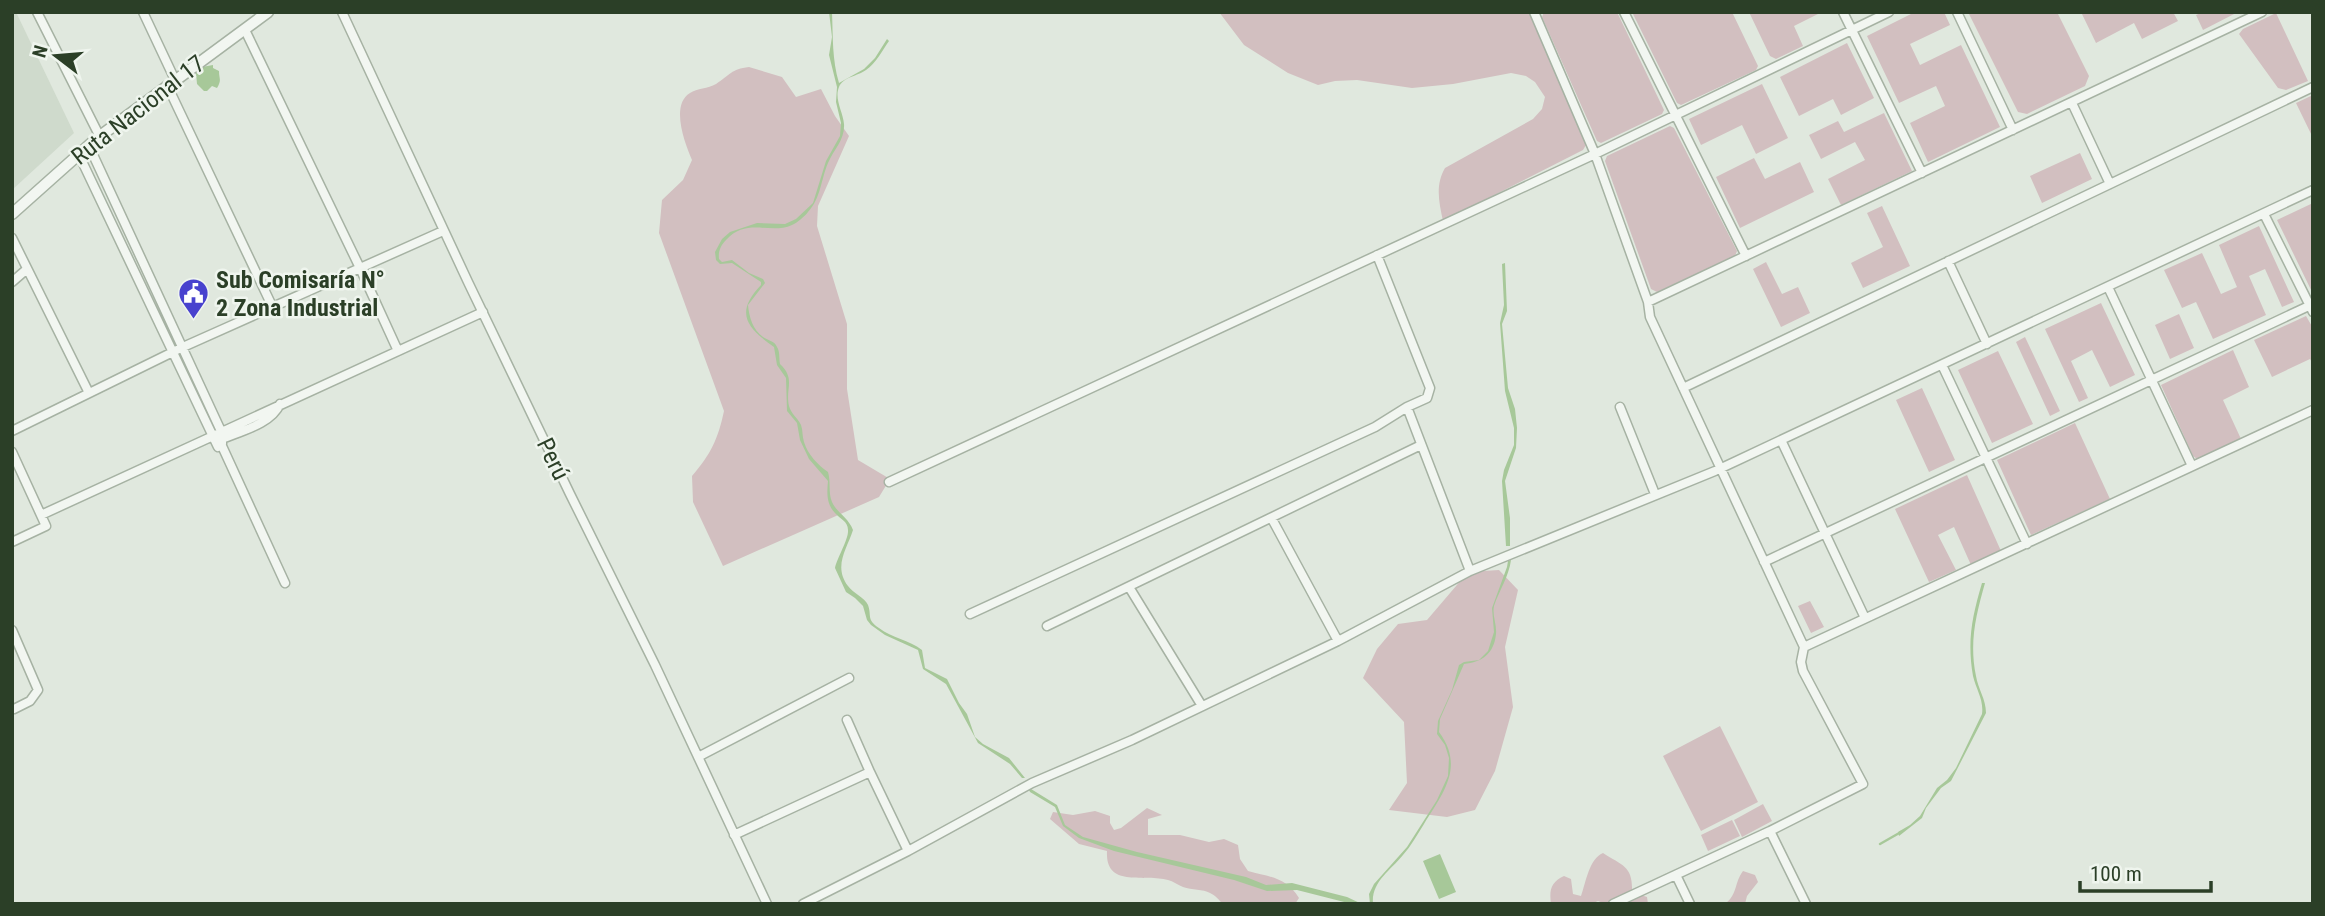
<svg xmlns="http://www.w3.org/2000/svg" width="2325" height="916" viewBox="0 0 2325 916" font-family="'Roboto Condensed',sans-serif">
<style>
.built{fill:#cfdacc}
.green{fill:#d2bfc0}
.water{fill:#a7c899}
.lines{fill:none;stroke-linecap:round;stroke-linejoin:round}
.stream{stroke:#a7c899;stroke-width:2.5}
.minor-casing{stroke:#a6b2a3;stroke-width:11}
.tertiary-casing{stroke:#a6b2a3;stroke-width:13}
.minor{stroke:#f2f6f1;stroke-width:8}
.tertiary{stroke:#f2f6f1;stroke-width:10}
.labels{text-anchor:middle;dominant-baseline:central;stroke-width:5;stroke-linejoin:round;paint-order:stroke}
.street-label{font-size:24px;fill:#2b3f27;stroke:#eff5ee}
.poi-label{font-size:24px;font-weight:bold;fill:#2b3f27;stroke:#eff5ee;text-anchor:start}
</style>
<rect width="100%" height="100%" fill="#e0e8de"/>
<path class="built" d="M12,12h4l58,121 -62,57z"/>
<path class="green" d="M1219,12h312l55,133 -3,5 -140,71c-4,-19 -8,-36 2,-53l88,-49 9,-10 3,-12 -10,-15 -9,-6 -15,-3 -58,11 -41,4 -55,-8 -22,1 -17,4 -30,-12 -44,-28z
M1544,12h73l47,98 -2,4 -61,29 -4,-2 -55,-124z
M1632,12h100l26,54 -2,4 -75,35 -4,-2z
M1749,12h73l-28,14 9,20 -27,13 -6,-3z
M1915,12h29l6,13 -40,19 10,21 41,-20 39,82 -72,35 -18,-39 35,-17 -9,-20 -37,17 -32,-67z
M1968,12h89l32,64 -4,10 -58,28 -9,-2z
M2081,12h92l5,9 -36,18 -8,-16 -38,20z
M2203,12h35l-35,18 -7,-15z
M2276,13l32,68 -22,9 -8,-2 -39,-54 4,-5z
M1847,43l27,55 -33,17 -8,-16 -34,17 -19,-39z
M749,67l33,10 14,20 25,-8 14,27 14,20 -31,70 -1,20 30,98v65l11,71 32,19 -11,18 -156,69 -30,-64 -1,-26c19,-22 26,-37 32,-65l-65,-178 3,-33 21,-20 9,-20c-7,-16 -22,-55 -2,-67 7,-5 18,-4 26,-9 14,-9 15,-15 33,-17z
M1762,84l26,54 -32,16 -14,-29 -41,20 -12,-26z
M2313,95v43l-17,-35z
M1884,113l28,58 -71,34 -13,-26 37,-19 -10,-18 -34,17 -12,-24 29,-14 6,11z
M1670,126l4,2 63,123 -2,5 -78,36 -6,-3 -46,-128 2,-5z
M2080,153l12,26 -50,24 -12,-27z
M1754,158l11,21 35,-17 14,30 -74,36 -24,-51z
M2313,203v91l-36,-74z
M1882,206l28,60 -47,22 -12,-25 32,-16 -16,-34z
M2259,226l35,76 -12,5 -17,-38 -16,7 17,39 -53,24 -17,-37 -14,6 -18,-38 38,-17 19,41 16,-7 -18,-42z
M1766,262l16,32 16,-7 12,26 -29,14 -28,-58z
M2101,303l34,72 -25,12 -18,-37 -21,11 17,37 -9,4 -34,-73z
M2179,314l15,34 -24,11 -15,-34z
M2306,316l7,12v36l-3,-5 -38,18 -18,-37z
M2025,337l35,74 -10,5 -34,-74z
M2233,350l16,37 -26,13 18,39 -44,20 -4,-3 -32,-71z
M1998,351l35,73 -41,19 -34,-73z
M1922,388l33,72 -26,12 -33,-72z
M2075,423l35,76 -79,36 -34,-75z
M1967,475l34,76 -30,14 -17,-38 -16,8 18,35 -27,12 -34,-73z
M1499,570l19,20 -13,57 8,60 -18,64 -20,39 -28,7 -58,-7 18,-27 -3,-61 -41,-44 14,-29 21,-25 29,-4 41,-48z
M1810,601l14,26 -13,6 -13,-27z
M1720,726l38,76 -57,29 -38,-75z
M1763,804l9,17 -30,16 -8,-17z
M1147,808l15,7 -14,4v16h32l29,7 15,-3 14,6 2,14 8,12c22,6 38,6 51,27l-4,6h-72c-4,-4 -8,-9 -13,-11 -7,-4 -18,-3 -27,-6 -5,-2 -10,-6 -15,-7 -23,-7 -63,9 -61,-29l-28,-7 -29,-25 3,-7 20,3 22,-4 15,5v7l4,7 7,-2z
M1732,820l8,16 -32,15 -7,-16z
M1603,853c20,13 30,13 29,39l15,5 1,7h-42l-8,-3 -7,3h-40c-2,-14 0,-22 13,-28l7,3 2,15 8,2c5,-14 8,-37 22,-43z
M1743,871l12,4 3,7 -11,14 -2,8h-20c13,-10 9,-21 18,-33z"/>
<path class="water" d="M829,12h3c1,24 0,48 7,71l25,-14 11,-11 12,-19 2,2c-7,10 -13,22 -23,29 -8,6 -23,7 -27,17 -5,12 4,25 5,37 1,16 -10,25 -16,39 -7,16 -7,35 -20,49 -3,4 -11,11 -16,13 -22,10 -45,-8 -66,15 -5,5 -8,11 -7,19l3,3 10,-2 17,13 14,6 2,4 -17,22c1,12 5,25 15,32 4,3 12,4 14,10 3,4 2,12 3,17 16,15 5,24 9,42 2,8 9,12 12,19 2,5 1,11 3,17 4,13 14,23 24,30 3,10 0,20 4,30 5,11 16,15 21,28 -6,19 -20,36 -5,56 5,7 17,12 20,19 4,11 -2,14 11,23 13,10 30,12 43,22l3,18 22,11 12,24 8,11 8,23 8,7 26,14 16,20h-3l-12,-14 -32,-21 -32,-59 -23,-15 -5,-19 -33,-15 -14,-10 -4,-5 -4,-14 -8,-8 -9,-6 -11,-24c2,-10 14,-29 13,-38 0,-9 -8,-11 -13,-17 -9,-9 -8,-21 -7,-32l-19,-22 -9,-19 -3,-17 -10,-12 -1,-33 -9,-13 -3,-18c-27,-19 -40,-34 -13,-62v-3l-29,-19 -12,1 -4,-4 -1,-8 7,-13 8,-7 27,-9 28,1 11,-5 17,-16 13,-42 14,-25 1,-13 -5,-21 1,-15 -8,-32 3,-18z
M213,65v3l6,3c0,8 3,9 -2,17l-5,-2 -5,5h-3l-7,-7 -1,-11 6,-6z
M1505,263l2,48 -5,13 6,64 7,21 2,19 -1,20 -11,33 5,37v28h-4l-4,-65 2,-11 10,-25v-17l-9,-37 -5,-68 4,-18 -2,-41z
M1511,560c-2,16 -12,31 -17,46 -2,10 3,18 2,28 -2,20 -14,28 -32,30l-24,55 -1,13c26,35 4,61 -15,92 -7,11 -13,22 -21,31 -13,16 -32,27 -30,49h-3l-1,-10 5,-10 33,-37 30,-47 11,-24 1,-18 -4,-13 -8,-11 1,-13 14,-31 7,-25 5,-3 15,-2 9,-9 6,-19 -2,-24 15,-41 1,-6z
M1982,583h3c-9,32 -16,59 -9,93 2,13 10,23 10,37l-35,68 -10,7 -15,20 -4,10 -23,18 -1,-4 12,-7 10,-9 17,-28 10,-8 9,-12 26,-54c2,-14 -6,-25 -9,-38 -6,-35 -1,-59 9,-93z
M1031,789l26,16 8,20 18,12 54,15 109,25 20,8 26,-2 55,14 15,7h-10l-55,-14 -30,1 -33,-11 -120,-29 -35,-13 -16,-12 -8,-19 -25,-15 -1,-2z
M1440,854l16,38 -17,7 -16,-38z"/>
<g class="lines">
<path class="stream" d="M1880,844l21,-12"/>
<defs>
<path id="minor" d="M37,12l63,125
M143,12l32,68
M342,12l126,270 102,212 85,171 112,239
M1534,12l61,142 53,148 2,15 154,330 -3,15 2,9 60,113 -93,47 -157,73
M1624,12l122,244
M1843,12l79,161
M1957,12l56,118
M245,30l115,238 38,83
M167,85l106,223
M2072,103l38,81
M89,146l132,285 1,8
M79,155l139,292
M2264,214l49,98
M12,238l77,155
M1948,261l39,83
M12,282l15,-13
M2108,287l84,179
M1648,302l614,-290
M1942,365l85,179
M1683,388l630,-301
M1407,407l63,164
M1620,407l35,87
M12,431l171,-84 260,-116
M1781,440l84,178
M222,444v-5c19,-8 49,-15 58,-35
M222,446l63,137
M12,452l34,74 -34,16
M889,482l706,-328 294,-142
M41,515l442,-203
M1272,519l66,122
M1764,562l549,-258
M1129,587l73,119
M970,614l405,-187 32,-20 20,-9 3,-10 -53,-133
M1047,626l374,-181
M12,630l26,60 -8,11 -16,8
M1804,647l509,-237
M847,720l23,52
M698,757l151,-79
M1770,831l36,73
M734,835l136,-63 38,79
M1676,875l14,29
M803,904l105,-53 124,-68 100,-43 206,-99 132,-70 245,-100 598,-281"/>
<path id="tertiary" d="M12,214l84,-75 172,-127"/>
</defs>
<use href="#minor" class="minor-casing"/>
<use href="#tertiary" class="tertiary-casing"/>
<use href="#minor" class="minor"/>
<use href="#tertiary" class="tertiary"/>
</g>
<defs>
<symbol id="civic-pin" viewBox="-11 -11 22 30"><path d="M0 17L-7.5 6A9.5 9.5 0 1 1 7.5 6Z" fill="#4842ce" stroke="#eff5ee"/><path d="M-.6-6.5H3V-4.5H.6V-3L4-1V1h2V6H-6V1h2V-1L-.6-3ZM-1.2 2.5V6h2.4V2.5Z" fill="#fff"/></symbol>
</defs>
<g fill-rule="evenodd">
<use href="#civic-pin" x="176" y="276" width="35" height="47"/>
</g>
<g class="labels">
<g class="street-label">
<text transform="translate(138 110) rotate(-38)">Ruta Nacional 17</text>
<text transform="translate(553 459) rotate(64)">Perú</text>
</g>
<g class="poi-label">
<text x="216" y="280">Sub Comisaría N°<tspan x="216" dy="28">2 Zona Industrial</tspan></text>
</g>
</g>
<rect width="2325" height="916" fill="none" stroke="#2b3f27" stroke-width="28"/>
<g transform="translate(56 56) rotate(286)" stroke="#eff5ee" stroke-width="5" paint-order="stroke">
<path d="M0-5L12 26L0 18L-12 26Z" fill="#2b3f27"/>
<text y="-10" font-size="19" font-weight="bold" text-anchor="middle" fill="#2b3f27">N</text>
</g>
<path d="M2080 881v10h131v-10" fill="none" stroke="#2b3f27" stroke-width="3.5"/>
<text x="2090" y="881" font-size="21" fill="#2b3f27" stroke="#eff5ee" stroke-width="5" paint-order="stroke">100 m</text>
</svg>
